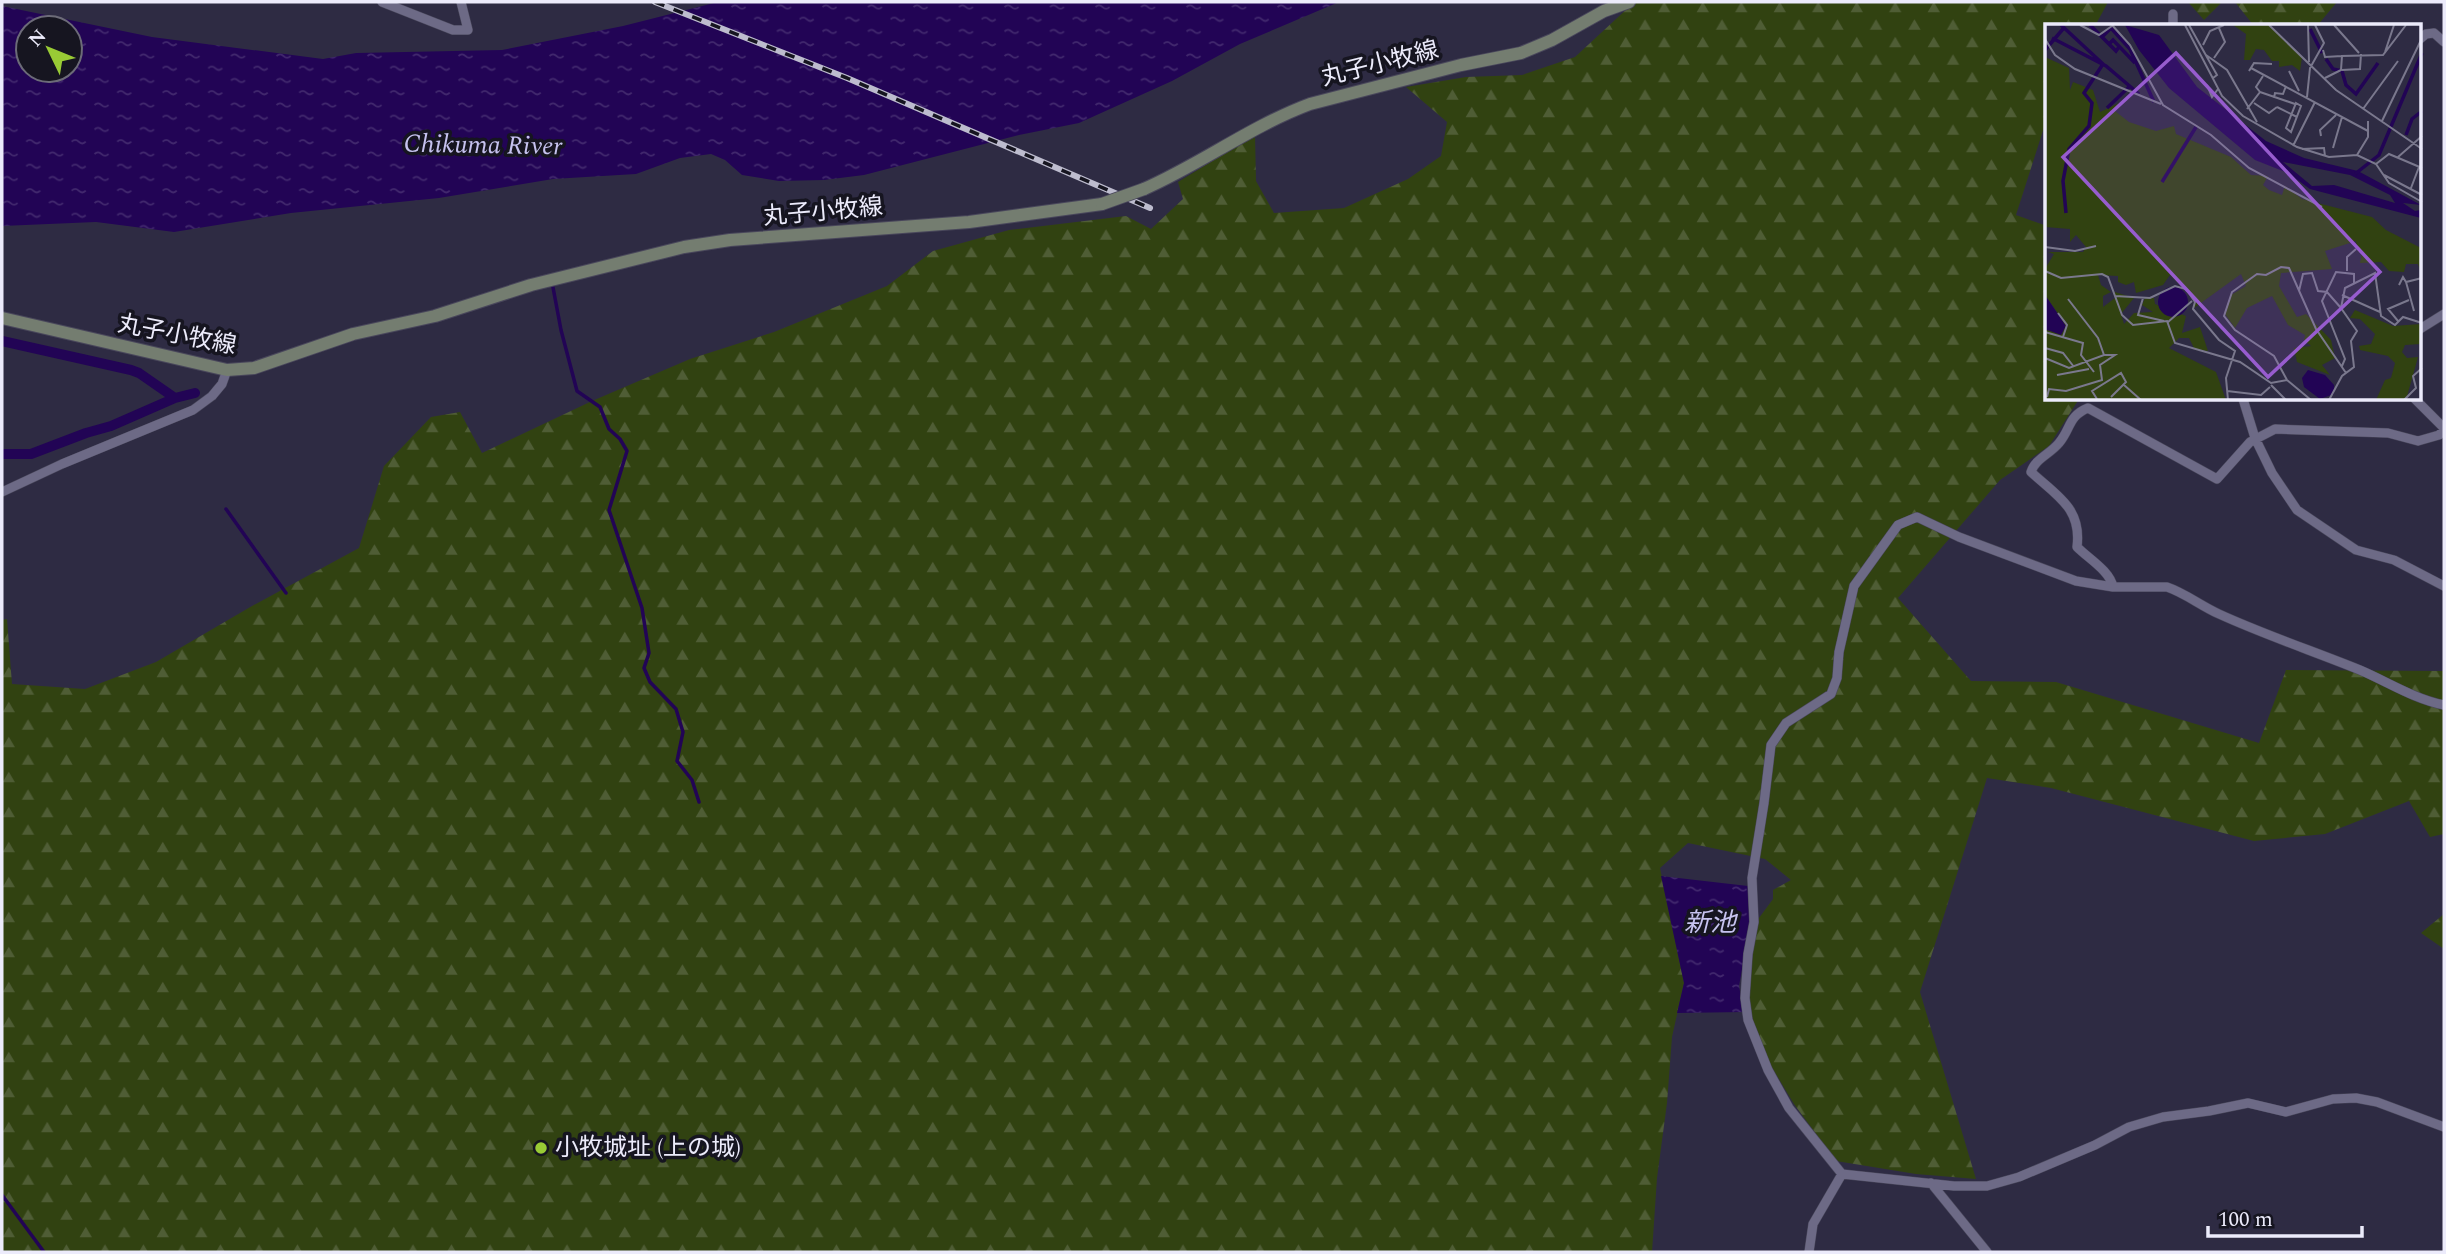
<svg xmlns="http://www.w3.org/2000/svg" width="2446" height="1254" viewBox="0 0 2446 1254" font-family="Spectral,'Noto Sans JP',serif">
<style>
.forest{fill:url(#forest-firs)}
.water{fill:url(#water-ripples);fill-rule:evenodd}
.lines{fill:none;stroke-linecap:round;stroke-linejoin:round}
.stream{stroke:#220455;stroke-width:3.5}
.canal{stroke:#220455;stroke-width:10}
.street-casing{stroke:#49475b;stroke-width:10}
.secondary-casing{stroke:#49475b;stroke-width:14}
.street{stroke:#6d6a86;stroke-width:9}
.secondary{stroke:#747d70;stroke-width:12}
.rail-casing{stroke:#bdbcce;stroke-width:6}
.rail{stroke:#161520;stroke-width:3.5;stroke-dasharray:10;stroke-linecap:butt}
.secondary-bridge-casing{stroke:#49475b;stroke-width:14;stroke-linecap:butt}
.secondary-bridge{stroke:#747d70;stroke-width:12}
.poi-dot{fill:#99cb35;stroke:#161520;stroke-width:2.5}
.labels{text-anchor:middle;dominant-baseline:central;stroke-width:7;stroke-linejoin:round;paint-order:stroke}
.street-label{font-size:24px;fill:#ecebfb;stroke:#161520}
.poi-label{font-size:24px;fill:#ecebfb;stroke:#161520;text-anchor:start}
.water-label{font-size:26px;font-style:italic;fill:#c6c2ef;stroke:#161520}
.inset-river{fill:none;stroke:#220455;stroke-width:3.5}
.inset-road{fill:none;stroke:#7a788d;stroke-width:2}
.view{fill:#975cce;fill-opacity:0.15;stroke:#975cce;stroke-width:3.5}
.inset-edge{fill:none;stroke:#ecebfb;stroke-width:3.5}
</style>
<defs>
<pattern id="forest-firs" width="22" height="20" patternUnits="userSpaceOnUse" patternTransform="scale(1.75)"><rect width="22" height="20" fill="#314211"/><path d="M5 1l3.5 6h-7zM16 11l3.5 6h-7z" fill="#4f5d35"/></pattern>
<pattern id="water-ripples" width="26" height="14" patternUnits="userSpaceOnUse" patternTransform="scale(1.75)"><rect width="26" height="14" fill="#220455"/><path d="M2 4q2-2 4 0t4 0M15 11q2-2 4 0t4 0" fill="none" stroke="#42296e"/></pattern>
</defs>
<rect width="100%" height="100%" fill="#2e2b43"/>
<path class="forest" d="M1638,2h470l-13,24h-48v92l-31,97 31,11v173h32l-30,47 -49,34 -102,118 73,83 85,1 203,61 27,-73 158,1v163l-14,3 -21,-36 -84,33 -71,7 -203,-53 -64,-10 -67,214 56,187 -60,-5 -80,-13 -42,-57 -23,-38 -19,-47 -4,-22 8,-75 17,-23v-9l18,-10 -26,-21 -77,-16 -28,25 24,115 -12,54 -5,66 -10,75 -5,74h-1650v-632l5,-1 5,65 73,5 71,-27 96,-56 107,-58 25,-82 47,-49 29,-5 22,41 110,-52 98,-42 84,-27 113,-46 46,-35 76,-21 117,-14 25,13 32,-30 -5,-17 77,-47 1,46 18,32 70,-5 64,-29 33,-23 6,-34 -41,-35 60,-10 56,-2 53,-18 54,-50z
M2188,2h34l-18,18z
M2235,2h102l-20,24h-63z
M2444,914v35l-23,-16z"/>
<path class="water" d="M718,2h621l-99,42 -68,37 -93,42 -60,12 -155,40 -40,5 -45,1 -37,-6 -17,-15 -14,-6 -31,4 -44,16 -83,5 -114,19 -148,15 -117,19 -78,-10 -94,4v-220l150,31 171,22 33,-6 146,-3 121,-24zM28,28h42v42h-42z
M1661,876l87,10 3,35 -12,65 5,26 -67,1 7,-30z"/>
<g class="lines">
<path class="stream" d="M552,282l9,48 16,61 23,16 9,22 11,10 7,12 -18,59 33,98 7,45 -5,15 6,14 26,27 7,23 -6,29 15,19 7,22
M226,509l60,84
M2,1195l42,57"/>
<path class="canal" d="M2,341l129,29 8,3 36,25
M2,454h29l55,-21 25,-7 64,-28 20,-5"/>
<defs>
<path id="street" d="M382,2l71,28h15l-7,-28
M2173,26v-12
M2420,39l6,-5 8,-1 10,9
M2420,329l24,-15
M2243,399l12,39 17,35 25,37 59,40 38,10 50,26
M2415,399l29,29
M2,492l60,-28 131,-54 19,-14 10,-12 5,-14
M2113,587c-3,-16 -24,-28 -36,-40 5,-39 -20,-51 -46,-75 4,-13 19,-18 28,-29 12,-14 9,-27 29,-35l129,71 33,-37 25,-13 113,4 30,8 21,-6 5,-5
M2444,705c-30,-6 -56,-23 -84,-35 -47,-19 -95,-35 -141,-56 -18,-8 -34,-21 -52,-27h-54l-37,-6 -117,-44 -42,-20 -19,8 -44,61 -15,66 -2,26 -6,16 -45,29 -15,22 -7,58 -12,75 2,44 -6,32 -3,44 3,22 20,50 21,38 53,66 112,12h33l32,-9 76,-32 34,-18 34,-10 46,-6 39,-8 38,9 47,-13 23,-1 21,4 67,25
M1931,1183l56,69
M1809,1252l4,-28 29,-50"/>
<path id="secondary" d="M1144,189c57,-25 107,-63 166,-85l151,-39 60,-12 31,-13 52,-29 25,-9
M2,318l225,52 27,-2 99,-34 82,-18 96,-31 153,-38 46,-7 239,-18 133,-18"/>
</defs>
<use href="#street" class="street-casing"/>
<use href="#secondary" class="secondary-casing"/>
<use href="#street" class="street"/>
<use href="#secondary" class="secondary"/>
<defs>
<path id="rail" d="M655,2l192,76 303,130"/>
</defs>
<use href="#rail" class="rail-casing"/>
<use href="#rail" class="rail"/>
<defs>
<path id="secondary-bridge" d="M1102,204l42,-15"/>
</defs>
<use href="#secondary-bridge" class="secondary-bridge-casing"/>
<use href="#secondary-bridge" class="secondary-bridge"/>
</g>
<circle class="poi-dot" cx="541" cy="1148" r="7"/>
<g class="labels">
<g class="street-label">
<text transform="translate(1380 64) rotate(-14)">丸子小牧線</text>
<text transform="translate(823 212) rotate(-5)">丸子小牧線</text>
<text transform="translate(177 335) rotate(11)">丸子小牧線</text>
</g>
<g class="poi-label">
<text x="555" y="1148">小牧城址 (上の城)</text>
</g>
<g class="water-label">
<text transform="translate(483 145) rotate(1)">Chikuma River</text>
<text x="1710" y="923">新池</text>
</g>
</g>
<g transform="translate(2045 24)">
<rect width="376" height="376" fill="#2e2b43"/>
<path d="M188,1h36l33,32 -2,14 -8,-6 -13,2v-6h-7l-8,-11 -8,-1 -6,11h-6l2,-26z" fill="#314211"/>
<path d="M0,33l24,11 1,22 3,-8 20,8 7,22 19,-9 -4,8 14,11 27,9 18,-5 2,8 55,23 20,18 17,1 -5,9 6,5 13,5 3,-9 17,13 70,18 14,13 35,18v25l-3,-9h-12l-2,8 -15,-1 -8,-9 -21,1 2,-11h-4l-2,-11 -31,10 7,18 -51,4 -2,13 18,31 9,-3 25,26 4,18 -13,7 8,10 -33,-13 -3,-14 17,-2 -7,-6 1,-5 -17,-10 -16,-29 -25,12 -12,20 -10,-14 6,-19 15,-9 -5,-12 -47,34 2,-7 -26,-26 -7,10 -27,8 -2,-11 -8,3 -8,-3v-6l-20,-1 3,10 10,7 -8,4v11l12,-9v-6l19,6 -13,16 3,10 10,-11 19,-1 -11,-7 3,-7h9l1,6 31,12 -4,17 18,-6 8,24 -13,-1 -6,-12h-10l-10,10 47,24 10,28h-181v-71l4,2 13,-12 -17,-24v-26l9,-15 -6,-2h35l3,-5 -10,-12 -6,7v-13l-25,-2zM310,286l38,16 28,-2v20l-16,1 -3,7 5,6 11,-1 -12,43h-30l9,-20 6,-2 4,-15 -7,-7 -28,-6 -1,-4 12,-2 4,-10 -15,-15 -10,-1z" fill="#314211"/>
<path d="M80,1l34,10 38,52 69,54 38,17 54,13 63,34 -18,-2 12,8 6,-1v8l-111,-29 -22,-16 -33,-13 -86,-72 -30,-38zM238,138l67,13 40,20 5,8 -61,-18 -22,1zM113 278a15 15 0 1 1 30 0a15 15 0 1 1-30 0ZM0,271l21,31 -5,9 -16,-6zM263,346l17,5 9,10v9l-14,5 -16,-12 -2,-9z" fill="#220455" fill-rule="evenodd"/>
<path class="inset-river" d="M16,1l42,39 -19,29 8,10 -3,23 -20,23 -6,32 3,32M45,1l26,26 3,-4M265,5l12,24M57,13l9,-9 19,21 24,53M7,14l54,28 33,28M64,20l4,-4 22,23M0,26l18,-21M281,35l7,10 9,2 4,14 10,9 22,-31M62,84l23,-22M361,111l6,-16 10,-8M310,150l24,-19 43,-102M117,158l34,-55"/>
<path class="inset-road" d="M35,1l19,10 13,-9M67,1l18,20 33,60 48,30 38,33 73,39M140,1l37,71 21,20 54,31 32,10 28,-2 19,9 13,19 33,19M144,1l28,50 -4,3M224,1l67,65 86,59M263,1l1,37M289,1l25,28M0,15l10,16 20,14 86,35M158,21l7,-14 14,-6M278,26l2,7 17,-1M340,28l9,-27M161,31l21,15 30,52M169,34l11,-16 -6,-14M206,44l117,63M297,46l18,-1 1,-15M204,47l5,-8 18,1M244,47l10,20M280,54l16,-8 1,-14 41,-1 23,-30M162,61l5,12 6,-8M215,68l35,12M262,73l3,-29 14,-25 -9,-18M229,74l1,-5 8,1 3,-8M209,79l15,10 8,-6M251,79l5,3 -10,26 -5,-4zM232,83l20,10M202,85l13,-17 -4,-5 7,-11M318,85l35,-48M337,97l40,-83M276,112l-1,-6 16,-15M248,122l22,-44M288,124l9,-31M257,125l22,-1 1,8M312,131l11,-18v-16M353,133l24,-21M331,140l13,-10 33,14M339,151l38,20M366,164l8,-21M0,223l30,4 21,-5M0,247l16,7 41,-4 6,3 14,38 11,10 34,-4 8,22 65,19 31,21 16,-3 24,20M302,247v-14l9,-8M361,258l8,29M354,261l4,-8 3,5 16,-4M254,267l4,-17 9,-1 6,18 9,1 14,16M297,271l38,17M70,272l35,2 25,-12 11,3 9,13 -2,7 26,31 16,11 -9,27 2,22M98,274l-5,17 26,6M23,275l30,39 6,17M13,289l9,12 -4,12M353,297l-10,-12 21,-9M123,298l24,-21M0,308l38,11 -2,12 13,17M0,324l18,5 11,14M0,334l24,10 35,-13h11l-15,10 2,15 -36,11 -17,-2 -2,8M297,342l3,-7 -23,-58 14,-29 18,2v9M12,351l32,-6M242,356l-13,-24 -39,-26 -11,-14 8,-24 25,-18 9,1 15,-8 8,1 27,61 30,44M79,361l17,15M226,361l15,15M182,367l34,4 9,-8M52,375l-5,-8 29,-18 5,9 -15,15M284,376l13,-24 12,-9 -3,-26 6,-10 -16,-23 4,-20 30,-15 6,43 14,9 8,-8 19,6M359,376l12,-12 -3,-12 9,-8"/>
<path class="view" d="M131,29l204,219 -112,105 -205,-220z"/>
<rect width="376" height="376" class="inset-edge"/>
</g>
<rect width="2446" height="1254" fill="none" stroke="#ecebfb" stroke-width="7"/>
<g transform="translate(49 49) rotate(313)"><circle r="33" fill="#161520" stroke="#6c6b78" stroke-width="2"/>
<path d="M0-5L12 26L0 18L-12 26Z" fill="#99cb35"/>
<text y="-10" font-size="19" font-weight="bold" text-anchor="middle" fill="#ecebfb">N</text>
</g>
<path d="M2208 1226v10h154v-10" fill="none" stroke="#ecebfb" stroke-width="3.5"/>
<text x="2218" y="1226" font-size="21" fill="#ecebfb" stroke="#161520" stroke-width="5" paint-order="stroke">100 m</text>
</svg>
